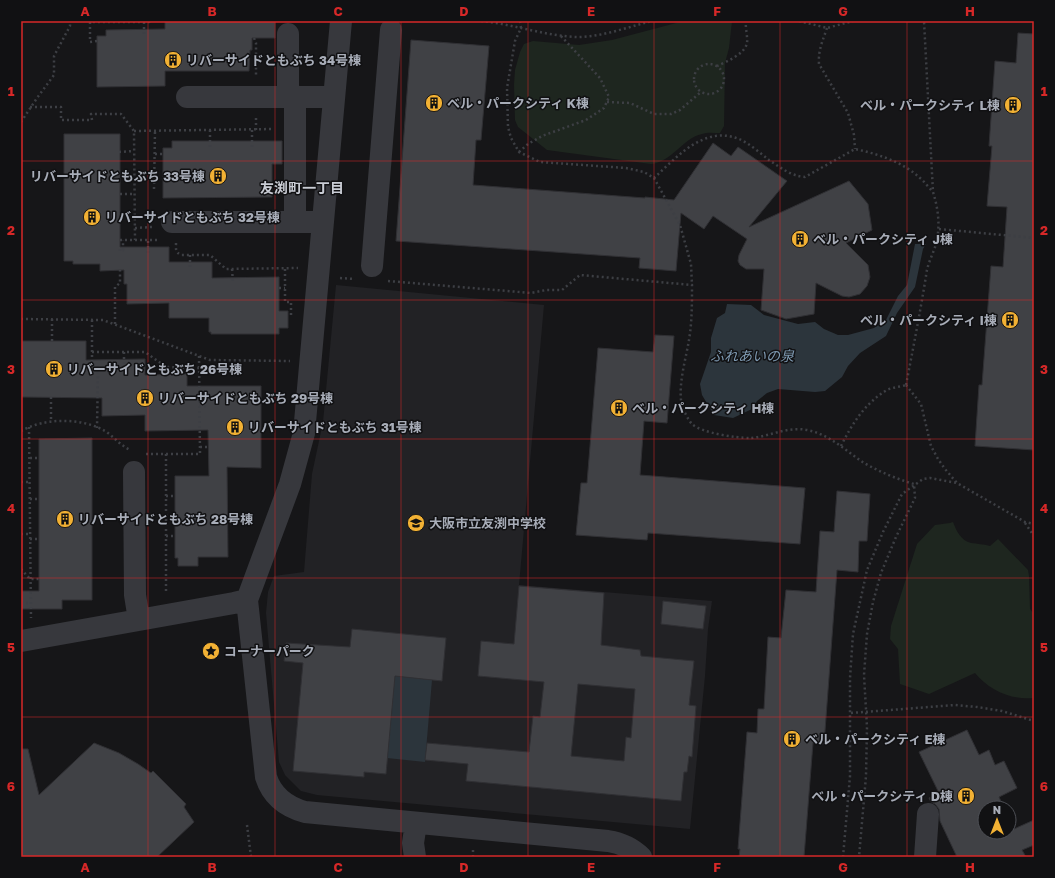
<svg xmlns="http://www.w3.org/2000/svg" width="1055" height="878" viewBox="0 0 1055 878" font-family="'Golos Text','Noto Sans JP',sans-serif">
<style>
.built{fill:#222225}
.green{fill:#1e261f}
.water{fill:#2c353c}
.building{fill:#404145;stroke:#303034;fill-rule:evenodd}
.lines{fill:none;stroke-linecap:round;stroke-linejoin:round}
.path{stroke:#3d3f44;stroke-width:2.5;stroke-dasharray:2 3;stroke-linecap:butt}
.minor{stroke:#37383d;stroke-width:22}
.grid{fill:none;stroke:#d62828;stroke-width:1;stroke-opacity:0.55}
.labels{text-anchor:middle;dominant-baseline:central;stroke-width:3;stroke-linejoin:round;paint-order:stroke}
.poi-label{font-size:13px;font-weight:bold;fill:#a8adb8;stroke:#111113;text-anchor:start}
.neighbourhood-label{font-size:14px;font-weight:bold;fill:#c9ccd4;stroke:#111113}
.water-label{font-size:14px;font-style:italic;fill:#7f9bb3;stroke:#111113}
.neatline{fill:none;stroke:#d62828;stroke-width:1.5}
.grid-label{font-size:13px;text-anchor:middle;font-weight:bold;fill:#d62828}
</style>
<rect width="100%" height="100%" fill="#161618"/>
<path class="built" d="M336,285l208,20 -25,280 193,16 -4,28 -3,47 -15,153 -373,-34 -16,-4 -16,-16 -6,-13 -13,-149 2,-21 6,-16 30,-4 8,-98 11,-52z"/>
<path class="green" d="M697,21h35l-3,27 -4,15 -1,63 -4,7c-6,0 -13,-1 -18,1 -19,4 -30,28 -51,30l-104,-14 -29,-23 -3,-7 -1,-35 1,-15 5,-18 4,-8 9,-3 46,4 33,-5 68,-18z
M953,522c3,8 8,19 18,21 6,1 12,1 19,3l8,-7 30,31 1,6 1,33 4,5v83l-1,1c-23,2 -44,-8 -58,-25l-46,21 -29,-10 -2,-35 -8,-10 1,-13 26,-82 18,-19 15,-2z"/>
<path class="water" d="M915,244h11l-3,5 -8,38 -18,26 -11,23 -26,17 -12,13 -6,11 -17,14 -10,1 -37,-3 -11,4 -10,8 -5,8 -19,9 -19,-3 -12,-20 -2,-11 11,-32v-14l6,-20 8,-5 2,-9 24,1 13,10 34,9 17,-2 9,7 14,6h10l26,-7 12,-8 12,-24 9,-11z
M395,676l37,4 -7,82 -38,-4z"/>
<path class="building" d="M165,21h110v17h-23v12h-2l-1,21h-84v15l-68,1v-51h9v-6l59,-1z
M1018,33l16,1v416l-59,-4 4,-61h3l9,-119 12,1 4,-60 -20,-1 5,-60h-3l6,-85 21,2z
M411,40l78,6 -8,94h-5l-3,45 172,13v-1l29,3 39,-57 18,13 7,-9 49,34 -38,46 100,-46 19,23 4,26 -26,13 22,22 2,12 -3,9 -7,8 -11,3 -7,-1 -26,-13 -2,31 -28,5 -25,-9 3,-41h-18l-6,-4 -2,-4 1,-6 8,-16 -34,-23 -9,13 -23,-16 -5,58 -37,-3 1,-10 -244,-17z
M64,134h56v113h49v15h43v16l67,-1v34h9v17h-9v6h-68v-2h-2v-14h-40v-15l-42,1v-20h-3v-14l-24,1v-7h-27v-3h-9z
M172,141h110v23h-10v33l-109,1v-50h9z
M655,335l19,1 -7,87 -23,-2 -4,54 165,13 -5,56 -152,-11 -1,7 -71,-5 5,-52h6l11,-135 55,4z
M21,341h65v19l59,-1v16l42,-1v12h74v82l-34,-1 1,90h-30v9h-20v-8h-3v-82h34l-1,-46 -63,1v-16l-43,1v-18l-81,-1z
M92,438v162h-30v9h-41v-18h18v-152z
M837,491l33,3 -3,47h-8l-1,31 -21,-2 -13,174 -11,-1 -9,114h-65l1,-8h-2l9,-117 10,1 1,-24h6l4,-72 13,1 5,-48 30,2 4,-61 14,1z
M519,586l85,7 -3,52 39,5 1,6 53,5 -5,44 7,1 -4,51 -3,-1 -2,16h-3l-3,29 -215,-20 2,-17 -43,-4 2,-17 102,9 4,-36 7,1 4,-35 -66,-6 3,-35 33,3zM578,684l57,5 -4,49 -5,-1 -2,24 -53,-5z
M663,601l43,5 -3,23 -42,-5z
M352,629l94,9 -4,43 -47,-5 -9,98 -22,-2v5l-71,-6 10,-108 -19,-2 2,-18 64,4z
M967,730l12,25 10,-5 6,15 9,-4 13,27 -18,9 5,11h-19v24h24v-12l5,9 20,-9v25l-12,5 4,7h-69l-17,-36 -1,-12 -4,-5 -4,-2 -2,-4 10,-5 -20,-41z
M94,743l25,10 19,11 13,9 2,-2 33,33 -2,3 10,15 -37,35h-136v-108h7l11,46z"/>
<g class="lines">
<path class="path" d="M481,21c32,3 64,15 96,16 25,0 51,-10 75,-16
M520,21l1,7 -6,13 -8,47 1,39 3,11 8,14 21,10 86,6 18,4 10,6 26,47 11,39 1,21
M799,21l28,7 26,-7
M144,22v14
M827,28c-4,12 -9,22 -8,36l29,49 6,22 1,14
M254,38l2,5v32
M97,41l-7,1v-20h59l1,-1
M694 79a15 15 0 1 1 30 0a15 15 0 1 1-30 0Z
M717,66c9,-4 28,-12 30,-23 1,-5 -2,-16 -1,-22
M607,102l23,1 24,11h17l9,-4 21,-18
M30,107h31v13h31l-1,-6h30l13,17 1,109
M256,118v12
M21,122l16,-24 17,-23v-19l16,-30v-5
M252,130v17
M134,131l139,-2
M210,147v-17
M119,152l15,-1
M519,152l9,-8 14,-8 44,-16 18,-12 5,-11 -9,-19 -40,-43
M155,154h8
M654,178c23,-21 50,-53 85,-39 10,4 21,14 30,21 12,8 22,16 36,17l50,-28c23,5 48,13 65,29 5,4 9,10 13,14
M154,189l1,-58
M120,194h14
M135,228l17,-1
M939,229l95,9
M120,240h38
M176,243c0,6 -1,9 5,12h29l16,14 72,-1
M120,251v-2l3,1v-10
M148,253v-13
M190,255v13
M232,269l1,14
M285,269v33h6v13
M340,278l15,1
M388,281l143,12 15,-3h16l18,-15 112,10c0,19 0,37 -3,55 -3,18 -10,41 -8,60 0,6 7,20 11,24 9,9 45,14 58,14 19,-1 37,-12 57,-8 22,4 39,21 57,33 16,9 33,16 50,21l1,14 -19,39 -15,36 -8,29 -6,32 -3,41 3,52 -1,49 -7,81
M279,288h6
M21,319l82,1 107,40 80,1
M92,320v44l4,1 2,3 -1,60
M115,324v-37l5,-4v-13
M52,341v-22
M92,352h53l21,15 33,1
M124,352v13
M166,367v14
M906,385c7,-36 14,-72 20,-109 1,-10 5,-18 8,-26 7,-19 5,-39 -1,-58l-9,-171
M906,385l15,19 10,42 7,13 7,10 12,14 68,39 9,2
M51,397v25
M199,406h9
M29,427l2,191
M21,431c23,-13 60,-14 84,0 9,6 15,14 25,19
M841,446c11,-22 24,-43 46,-56 6,-3 13,-3 19,-5
M200,447h9
M146,454h54l-1,-98
M166,454v139
M30,458h9
M21,482h9
M166,496h9
M30,499h9
M1025,523l9,13
M21,534h9
M166,536h9
M30,539h9
M21,569l9,10h9
M21,603h9
M851,713l104,-8 22,2 25,4 32,10
M247,825l4,32
M473,850v7
M843,857l7,-81v-98l3,-44 14,-64 16,-38 19,-38 21,-15 7,-1 27,5"/>
<path class="minor" d="M341,21l-37,412 -14,51 -43,116 19,177c6,19 21,30 39,35l303,29c13,2 23,6 33,16
M288,34v62
M295,96v126
M187,97h147
M172,222h151
M372,266l19,-236
M134,472l1,123 4,25
M21,641l213,-38 13,-3
M415,857l-2,-14 3,-20
M925,857l3,-43"/>
</g>
<path class="grid" d="M148,21v836M275,21v836M401,21v836M528,21v836M654,21v836M780,21v836M907,21v836M21,161h1013M21,300h1013M21,439h1013M21,578h1013M21,717h1013"/>
<defs>
<symbol id="building-disc" viewBox="-11 -11 22 22"><circle r="9.5" fill="#f2b134" stroke="#111113"/><path d="M-4-6H4V6H1V3H-1V6H-4ZM-2.5-4.3h1.7v1.8h-1.7ZM.8-4.3h1.7v1.8H.8ZM-2.5-1h1.7V.8h-1.7ZM.8-1h1.7V.8H.8Z" fill="#111"/></symbol>
<symbol id="school-disc" viewBox="-11 -11 22 22"><circle r="9.5" fill="#f2b134" stroke="#111113"/><path d="M0-5L7-2L0 1L-7-2ZM-4 1L0 2.5L4 1V4Q0 6-4 4Z" fill="#111"/></symbol>
<symbol id="sight-disc" viewBox="-11 -11 22 22"><circle r="9.5" fill="#f2b134" stroke="#111113"/><path d="M0-6L1.8-2.2L6-1.7L2.9 1.2L3.7 5.4L0 3.3L-3.7 5.4L-2.9 1.2L-6-1.7L-1.8-2.2Z" fill="#111"/></symbol>
</defs>
<g fill-rule="evenodd">
<use href="#building-disc" x="163" y="50" width="20" height="20"/>
<use href="#building-disc" x="424" y="93" width="20" height="20"/>
<use href="#building-disc" x="1003" y="95" width="20" height="20"/>
<use href="#building-disc" x="208" y="166" width="20" height="20"/>
<use href="#building-disc" x="82" y="207" width="20" height="20"/>
<use href="#building-disc" x="790" y="229" width="20" height="20"/>
<use href="#building-disc" x="1000" y="310" width="20" height="20"/>
<use href="#building-disc" x="44" y="359" width="20" height="20"/>
<use href="#building-disc" x="135" y="388" width="20" height="20"/>
<use href="#building-disc" x="609" y="398" width="20" height="20"/>
<use href="#building-disc" x="225" y="417" width="20" height="20"/>
<use href="#building-disc" x="55" y="509" width="20" height="20"/>
<use href="#school-disc" x="406" y="513" width="20" height="20"/>
<use href="#sight-disc" x="201" y="641" width="20" height="20"/>
<use href="#building-disc" x="782" y="729" width="20" height="20"/>
<use href="#building-disc" x="956" y="786" width="20" height="20"/>
</g>
<g class="labels">
<g class="poi-label">
<text x="186" y="60">リバーサイドともぶち 34号棟</text>
<text x="447" y="103">ベル・パークシティ K棟</text>
<text x="1000" y="105" text-anchor="end">ベル・パークシティ L棟</text>
<text x="205" y="176" text-anchor="end">リバーサイドともぶち 33号棟</text>
<text x="105" y="217">リバーサイドともぶち 32号棟</text>
<text x="813" y="239">ベル・パークシティ J棟</text>
<text x="997" y="320" text-anchor="end">ベル・パークシティ I棟</text>
<text x="67" y="369">リバーサイドともぶち 26号棟</text>
<text x="158" y="398">リバーサイドともぶち 29号棟</text>
<text x="632" y="408">ベル・パークシティ H棟</text>
<text x="248" y="427">リバーサイドともぶち 31号棟</text>
<text x="78" y="519">リバーサイドともぶち 28号棟</text>
<text x="429" y="523">大阪市立友渕中学校</text>
<text x="224" y="651">コーナーパーク</text>
<text x="805" y="739">ベル・パークシティ E棟</text>
<text x="953" y="796" text-anchor="end">ベル・パークシティ D棟</text>
</g>
<g class="neighbourhood-label">
<text x="302" y="187">友渕町一丁目</text>
</g>
<g class="water-label">
<text x="752" y="355">ふれあいの泉</text>
</g>
</g>
<rect width="1055" height="878" fill="none" stroke="#111113" stroke-width="44"/>
<g transform="translate(997 820)"><circle r="19" fill="#111113" stroke="#4d4f55"/>
<path d="M0-3L7 15L0 10L-7 15Z" fill="#f2b134"/>
<text y="-6" font-size="11" font-weight="bold" text-anchor="middle" fill="#a8adb8">N</text>
</g>
<rect x="22" y="22" width="1011" height="834" class="neatline"/>
<g class="grid-label">
<text x="85" y="16">A</text>
<text x="212" y="16">B</text>
<text x="338" y="16">C</text>
<text x="464" y="16">D</text>
<text x="591" y="16">E</text>
<text x="717" y="16">F</text>
<text x="843" y="16">G</text>
<text x="970" y="16">H</text>
<text x="11" y="96">1</text>
<text x="1044" y="96">1</text>
<text x="11" y="235">2</text>
<text x="1044" y="235">2</text>
<text x="11" y="374">3</text>
<text x="1044" y="374">3</text>
<text x="11" y="513">4</text>
<text x="1044" y="513">4</text>
<text x="11" y="652">5</text>
<text x="1044" y="652">5</text>
<text x="11" y="791">6</text>
<text x="1044" y="791">6</text>
<text x="85" y="872">A</text>
<text x="212" y="872">B</text>
<text x="338" y="872">C</text>
<text x="464" y="872">D</text>
<text x="591" y="872">E</text>
<text x="717" y="872">F</text>
<text x="843" y="872">G</text>
<text x="970" y="872">H</text>
</g>
</svg>
